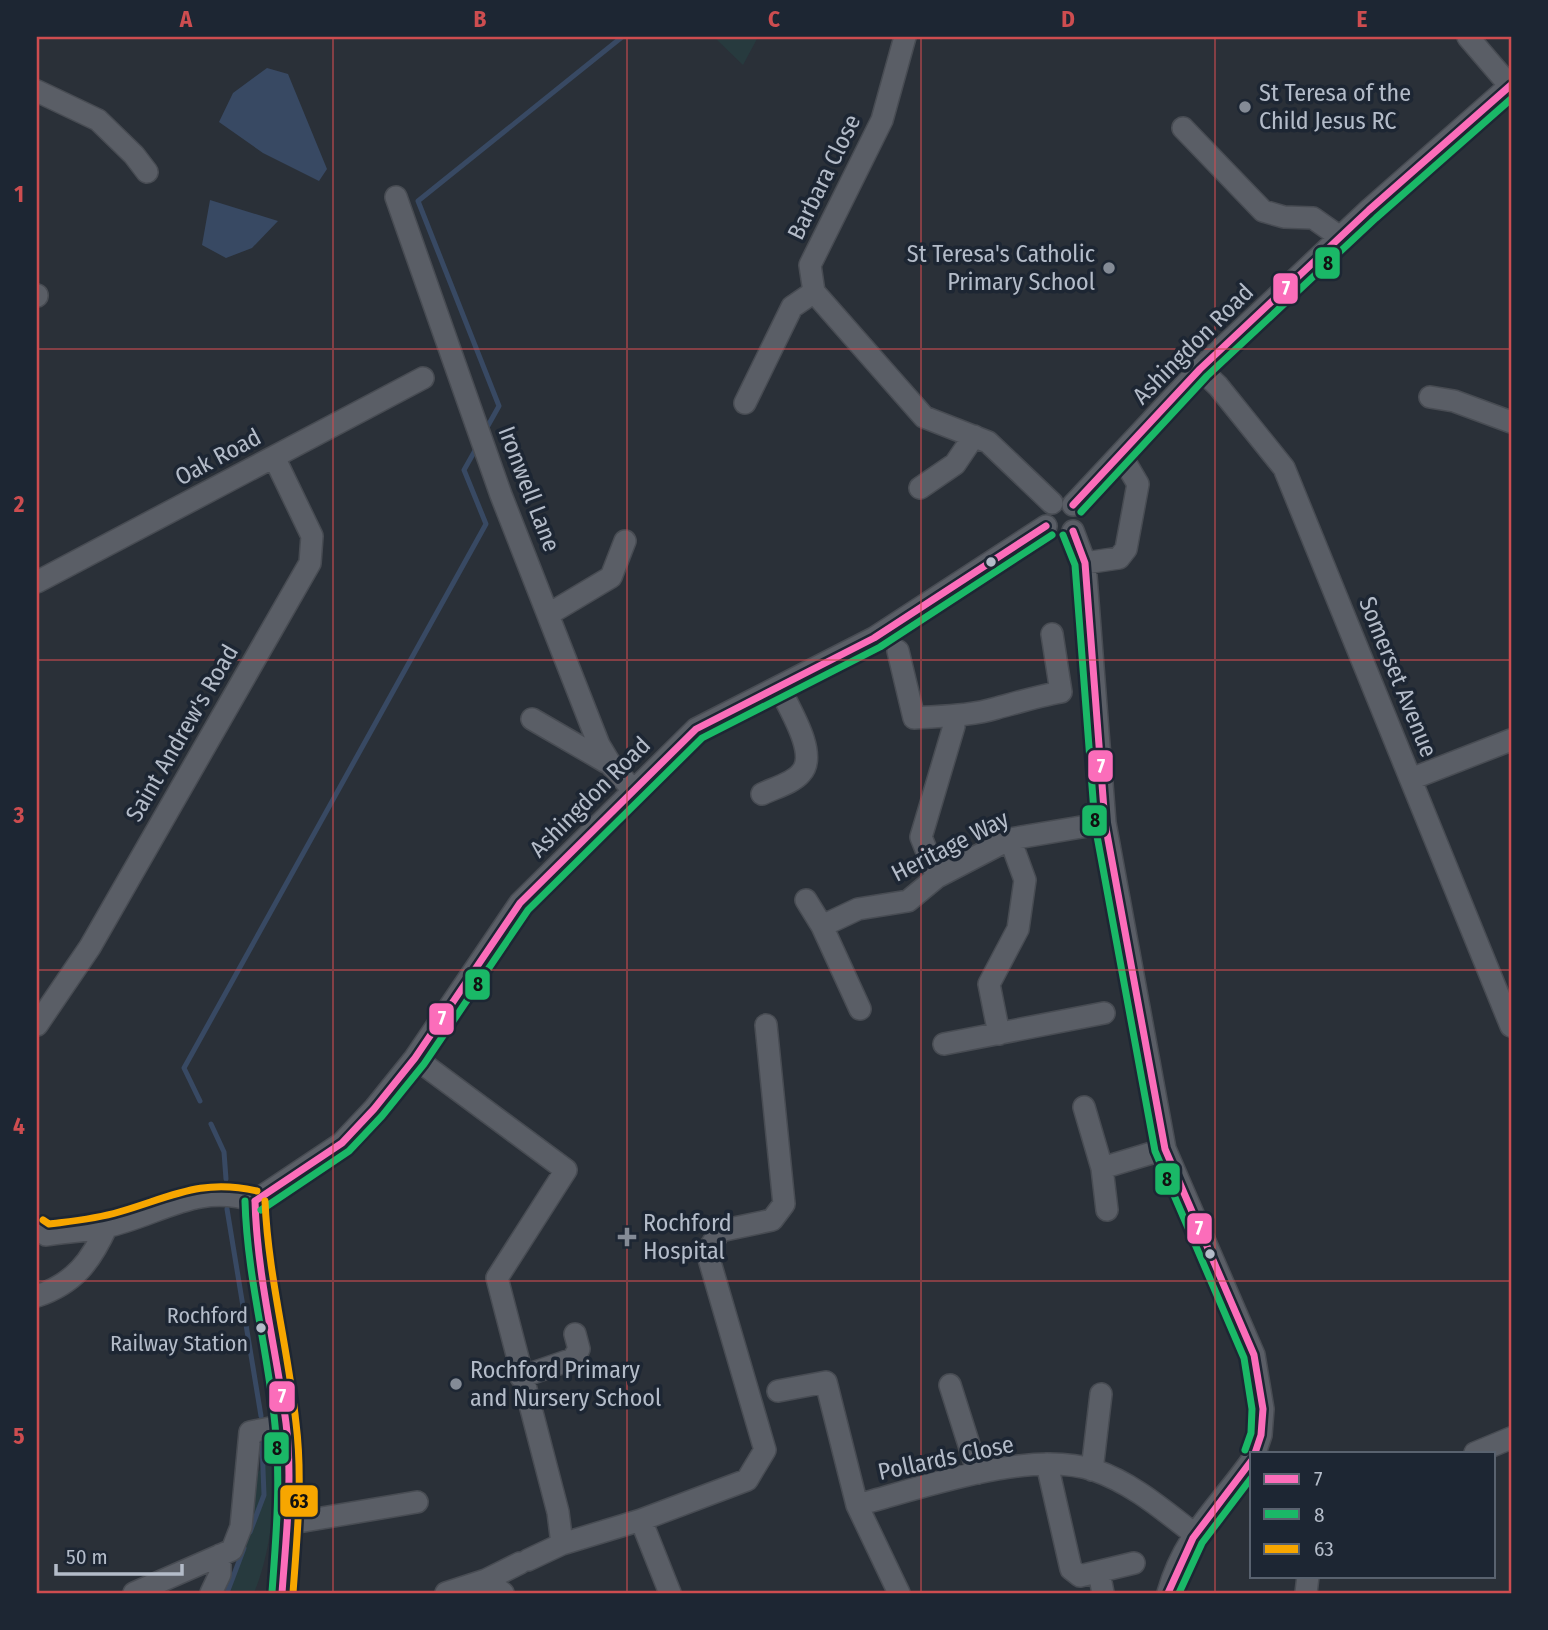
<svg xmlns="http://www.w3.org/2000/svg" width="1548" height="1630" viewBox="0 0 1548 1630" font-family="'Fira Sans Condensed',sans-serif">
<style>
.green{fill:#273a3e}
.water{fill:#384963}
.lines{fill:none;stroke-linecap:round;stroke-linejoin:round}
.stream{stroke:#384963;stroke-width:5}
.minor-casing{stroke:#484c53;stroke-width:24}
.minor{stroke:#5a5e66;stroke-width:21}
.bus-1-casing{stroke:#1d2633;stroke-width:12}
.bus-2-casing{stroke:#1d2633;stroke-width:12}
.bus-3-casing{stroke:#1d2633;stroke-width:12}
.bus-1{stroke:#fb6dba;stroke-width:7}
.bus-2{stroke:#1ab867;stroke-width:7}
.bus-3{stroke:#f7a600;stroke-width:7}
.grid{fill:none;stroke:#ce4d50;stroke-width:2;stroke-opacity:0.55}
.poi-dot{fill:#848b96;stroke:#1d2633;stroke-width:2.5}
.bus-dot{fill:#b4bcc9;stroke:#1d2633;stroke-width:2.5}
.labels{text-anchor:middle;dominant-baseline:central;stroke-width:7;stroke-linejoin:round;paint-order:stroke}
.bus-label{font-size:22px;fill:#b4bcc9;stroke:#1d2633;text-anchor:end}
.poi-label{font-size:24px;fill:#b4bcc9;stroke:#1d2633;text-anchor:start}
.street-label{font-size:24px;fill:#b4bcc9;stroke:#1d2633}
.line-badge{stroke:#1d2633;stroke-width:2.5}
.badge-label{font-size:19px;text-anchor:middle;font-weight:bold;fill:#fff}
.pale-badge-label{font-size:19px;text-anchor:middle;font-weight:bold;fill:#111}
.neatline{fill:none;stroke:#ce4d50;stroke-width:2.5}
.grid-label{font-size:23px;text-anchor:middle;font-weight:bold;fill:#ce4d50}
</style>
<rect width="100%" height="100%" fill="#2a3038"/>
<path class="green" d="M714,37h44l-15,28z
M264,1443l8,2c5,46 0,105 -18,148h-24l18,-58 8,-61 5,-5z"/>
<path class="water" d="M267,68l21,6 39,95 -8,12 -56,-28 -44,-31 14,-29z
M210,200l68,21 -26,27 -26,10 -24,-13z"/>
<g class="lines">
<path class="stream" d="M485,431l14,-25 -81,-205 204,-164
M200,1101l-16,-33 302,-544 -22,-54 13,-23
M211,1124l13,28 2,27
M227,1209l34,207
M250,1532l14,-37 -2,-51
M227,1593l17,-45"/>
<defs>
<path id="minor" d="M1468,37l42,49
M37,91l61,29 36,35 13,17
M1183,128l80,83 21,6 29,1 27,19
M396,197l105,298 98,250 12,20 22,25
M814,292l110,125 64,25 64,61
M37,295v1
M1200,369l18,17 66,82 227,558
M1430,397l24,4 57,21
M745,403l47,-96 22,-15 -4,-27 72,-145 23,-83
M920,488l35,-24 19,-28
M1073,505l127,-136 169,-159 142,-125
M1073,531l12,32 20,260 60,326 89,206 9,54 -2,26 -6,18
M1085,563l34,-5 7,-9 12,-65 -17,-29
M37,582l386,-204
M549,614l62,-37 14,-36
M898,651l16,67c27,-2 57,-2 83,-10 22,-6 42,-12 64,-16l-9,-58
M532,719l74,43
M1411,779l100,-39
M762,794c12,-6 31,-11 39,-21 18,-19 -13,-66 -22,-86
M937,877l-16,-40 33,-111 -3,-10
M806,900l16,26 38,83
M822,926l36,-17 50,-8 29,-24 73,-38 95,-16
M37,1025l53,-78 220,-384 2,-27 -38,-79
M999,1034l-10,-50 29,-55 7,-49 -15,-41
M944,1044l160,-31
M415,1058l151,112 -69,108 61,234 4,32 -34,16
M1084,1107l18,61 5,42
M1102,1168l63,-19
M255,1201l87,-58 32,-34 41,-51 105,-155 176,-174 178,-91 172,-112
M255,1201l1,33 30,191 3,73 -7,95
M37,1228l9,7c20,-3 40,-4 59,-8 55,-12 91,-45 150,-26
M37,1296c38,-13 54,-35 70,-70
M521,1377l52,-18 6,-10 -4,-15
M950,1385l28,88
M778,1391l48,-9 31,123 42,88
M1475,1453l36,-15
M1047,1464l24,105 9,7 54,-13
M1092,1470l9,-76
M857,1505c65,-17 172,-56 237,-35 38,13 68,39 99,63
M641,1520l106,-40 18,-30 -58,-198 13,-21 52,-11 12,-16 -18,-179
M286,1524l131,-22
M562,1544l79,-24 29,73
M1099,1572l4,21
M486,1580l34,-17
M134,1593l98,-43 9,-23 9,-95 36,-7
M211,1593l9,-19v-19
M446,1593l40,-13 17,13
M1168,1593c16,-58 51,-86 84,-133
M1306,1593l2,-17"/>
</defs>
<use href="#minor" class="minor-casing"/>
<use href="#minor" class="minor"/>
<defs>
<path id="bus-1" d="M1073,505l127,-136 169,-159 142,-125
M1073,531l12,32 20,260 60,326 89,206 9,54 -2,26 -6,18
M255,1201l87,-58 32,-34 41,-51 105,-155 176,-174 178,-91 172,-112
M255,1201c2,75 21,148 31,222 7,56 0,114 -4,170
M1168,1593l25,-55 59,-78"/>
<path id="bus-2" d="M1081,512l126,-136 169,-158 135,-119
M1063,535l12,30 20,260 60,326 89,207 8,51 -1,24 -6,17
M245,1201c2,76 23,149 30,224 6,56 1,112 -3,167
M261,1210l88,-59 33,-35 42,-52 104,-154 174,-172 178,-91 172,-112
M1179,1593l23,-50 50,-66"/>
<path id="bus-3" d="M265,1201c3,74 23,147 31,222 7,56 1,114 -3,170
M43,1220l6,4c24,-3 47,-5 70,-12 52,-15 82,-34 138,-21"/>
</defs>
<use href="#bus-1" class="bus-1-casing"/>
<use href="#bus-2" class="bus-2-casing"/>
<use href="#bus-3" class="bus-3-casing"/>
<use href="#bus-1" class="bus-1"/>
<use href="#bus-2" class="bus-2"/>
<use href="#bus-3" class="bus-3"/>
</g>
<path class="grid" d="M333,37v1556M627,37v1556M921,37v1556M1215,37v1556M37,349h1474M37,660h1474M37,970h1474M37,1281h1474"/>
<g class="poi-dot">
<circle cx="1245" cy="107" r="7"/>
<circle cx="1109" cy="268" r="7"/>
<path d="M623.5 1226.5h7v7h7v7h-7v7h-7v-7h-7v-7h7z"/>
<circle cx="456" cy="1384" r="7"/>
</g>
<g class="bus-dot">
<circle cx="991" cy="562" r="6"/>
<circle cx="1210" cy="1254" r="6"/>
<circle cx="261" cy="1328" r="6"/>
</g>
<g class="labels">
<g class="bus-label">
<text x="248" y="1315">Rochford<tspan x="248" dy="28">Railway Station</tspan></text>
</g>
<g class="poi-label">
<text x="1259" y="93">St Teresa of the<tspan x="1259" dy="28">Child Jesus RC</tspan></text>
<text x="1095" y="254" text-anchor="end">St Teresa's Catholic<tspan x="1095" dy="28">Primary School</tspan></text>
<text x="643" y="1223">Rochford<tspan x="643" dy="28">Hospital</tspan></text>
<text x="470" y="1370">Rochford Primary<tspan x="470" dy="28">and Nursery School</tspan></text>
</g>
<g class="street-label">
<text transform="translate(824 177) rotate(-64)">Barbara Close</text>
<text transform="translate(1193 344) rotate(-45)">Ashingdon Road</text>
<text transform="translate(218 457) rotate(-28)">Oak Road</text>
<text transform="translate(529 489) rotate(69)">Ironwell Lane</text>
<text transform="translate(1398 677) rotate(68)">Somerset Avenue</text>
<text transform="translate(182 733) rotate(-60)">Saint Andrew's Road</text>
<text transform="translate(590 797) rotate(-45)">Ashingdon Road</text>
<text transform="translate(950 846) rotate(-27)">Heritage Way</text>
<text transform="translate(946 1458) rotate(-12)">Pollards Close</text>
</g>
</g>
<g class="line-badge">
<rect x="1314" y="246" width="27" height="34" rx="7" fill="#1ab867"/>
<rect x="1272" y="272" width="27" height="33" rx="7" fill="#fb6dba"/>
<rect x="1087" y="749" width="27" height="34" rx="7" fill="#fb6dba"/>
<rect x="1081" y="804" width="27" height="33" rx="7" fill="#1ab867"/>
<rect x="464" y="968" width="27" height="33" rx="7" fill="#1ab867"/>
<rect x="428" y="1002" width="27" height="34" rx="7" fill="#fb6dba"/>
<rect x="1154" y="1162" width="27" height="34" rx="7" fill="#1ab867"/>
<rect x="1186" y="1212" width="27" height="33" rx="7" fill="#fb6dba"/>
<rect x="268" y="1380" width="28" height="33" rx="7" fill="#fb6dba"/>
<rect x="263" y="1431" width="27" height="34" rx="7" fill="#1ab867"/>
<rect x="279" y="1484" width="40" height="34" rx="7" fill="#f7a600"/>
</g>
<g class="badge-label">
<text x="1286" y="295">7</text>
<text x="1101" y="773">7</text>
<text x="442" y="1025">7</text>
<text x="1199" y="1235">7</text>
<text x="282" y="1403">7</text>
</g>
<g class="pale-badge-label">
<text x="1328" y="270">8</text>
<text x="1095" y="827">8</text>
<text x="478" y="991">8</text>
<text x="1167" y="1186">8</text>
<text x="277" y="1455">8</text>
<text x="299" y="1508">63</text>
</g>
<rect width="1548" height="1630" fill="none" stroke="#1d2633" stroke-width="77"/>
<rect x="1250" y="1452" width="245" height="126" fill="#1d2633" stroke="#59626f" stroke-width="2"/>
<rect x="1264" y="1474" width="35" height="10" fill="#fb6dba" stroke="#59626f" stroke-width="2"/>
<text x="1314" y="1486" font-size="21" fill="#b4bcc9">7</text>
<rect x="1264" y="1509" width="35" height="10" fill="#1ab867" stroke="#59626f" stroke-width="2"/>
<text x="1314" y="1522" font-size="21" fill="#b4bcc9">8</text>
<rect x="1264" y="1544" width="35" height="10" fill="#f7a600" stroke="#59626f" stroke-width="2"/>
<text x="1314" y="1556" font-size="21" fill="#b4bcc9">63</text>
<path d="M56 1564v10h126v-10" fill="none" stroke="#b4bcc9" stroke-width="3.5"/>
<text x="66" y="1564" font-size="21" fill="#b4bcc9" stroke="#1d2633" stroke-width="5" paint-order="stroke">50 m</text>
<rect x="38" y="38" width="1472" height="1554" class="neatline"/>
<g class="grid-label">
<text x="186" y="27">A</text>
<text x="480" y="27">B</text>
<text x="774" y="27">C</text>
<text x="1068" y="27">D</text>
<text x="1362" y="27">E</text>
<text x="19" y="202">1</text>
<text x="19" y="512">2</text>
<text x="19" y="823">3</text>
<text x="19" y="1134">4</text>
<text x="19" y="1444">5</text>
</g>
</svg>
